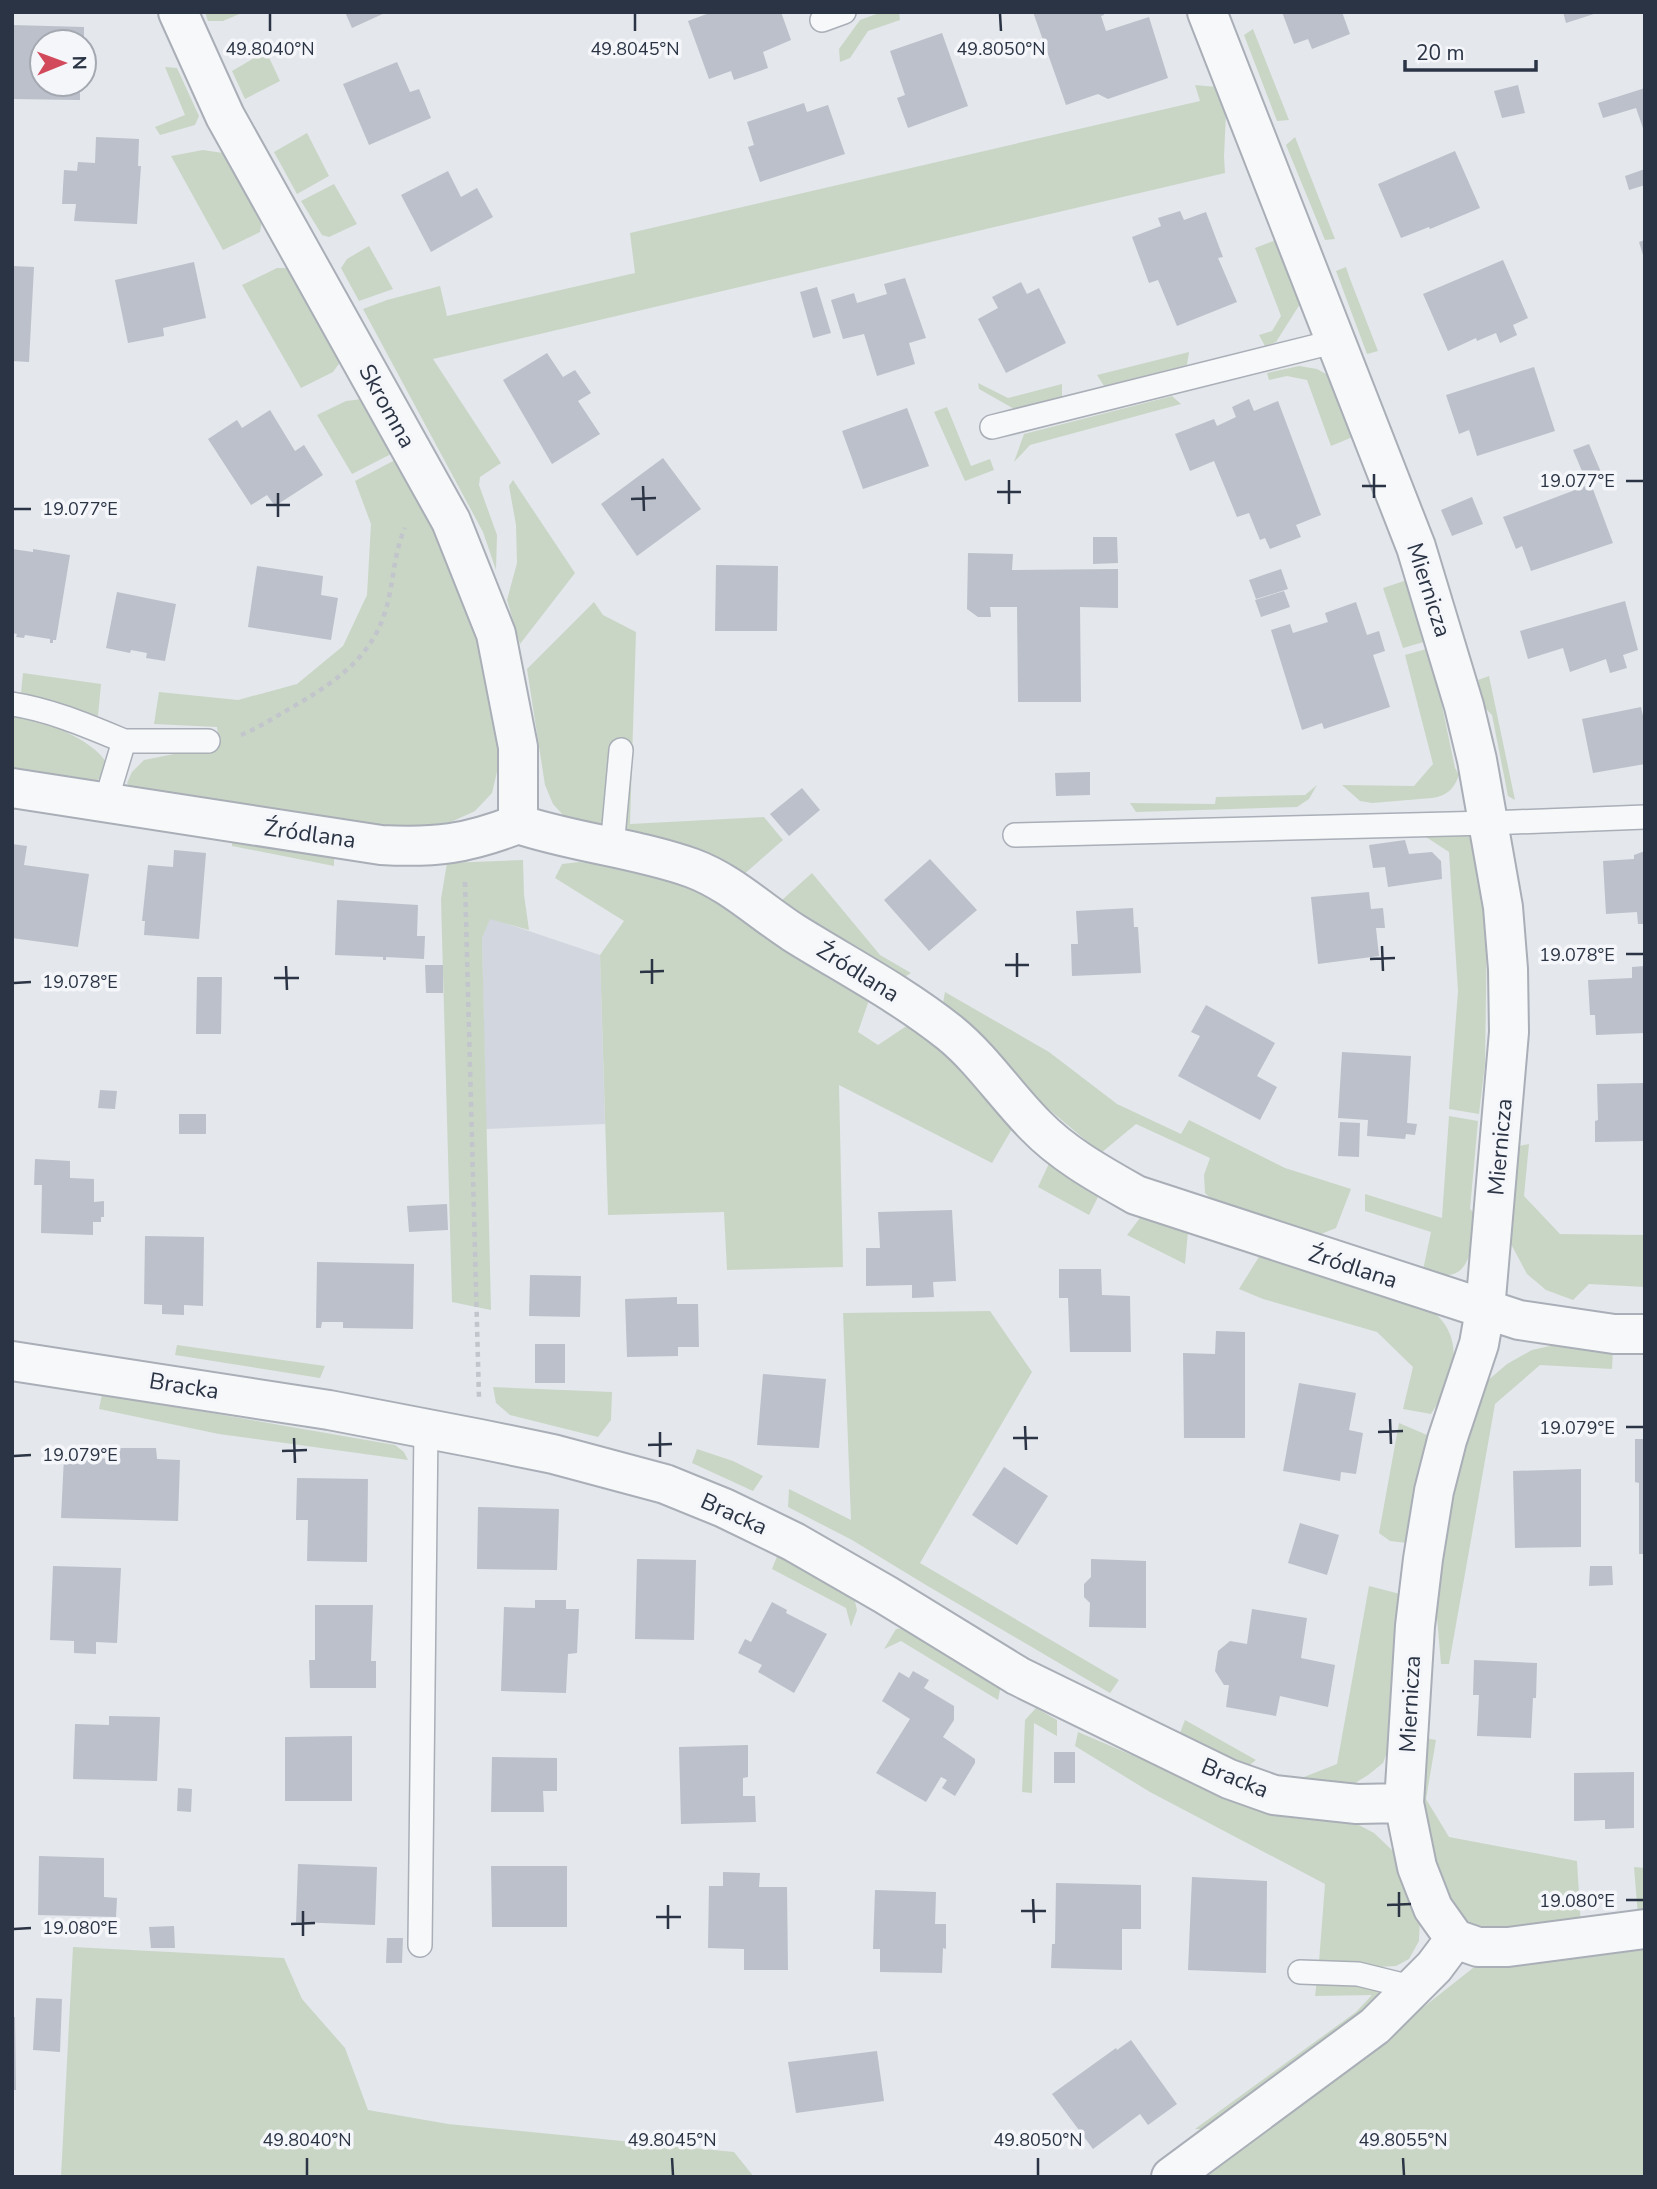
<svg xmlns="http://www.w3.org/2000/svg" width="1657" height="2189" viewBox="0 0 1657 2189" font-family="'Nunito Sans',sans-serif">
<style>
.built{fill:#d2d6de}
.green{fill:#c9d6c5}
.building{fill:#bbc0ca}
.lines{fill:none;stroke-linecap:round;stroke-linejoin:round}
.service-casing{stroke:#a9aeb7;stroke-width:26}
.minor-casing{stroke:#a9aeb7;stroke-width:42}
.path{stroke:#c2c5cb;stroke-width:4.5;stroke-dasharray:5 5;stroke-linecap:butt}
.service{stroke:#f7f8fa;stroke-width:23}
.minor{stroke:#f7f8fa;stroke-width:38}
.ticks{fill:none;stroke:#2b3445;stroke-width:2.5}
.labels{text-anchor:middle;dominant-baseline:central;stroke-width:7;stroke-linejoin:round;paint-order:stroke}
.street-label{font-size:23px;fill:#2b3445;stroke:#f4f6f9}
.ticks-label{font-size:18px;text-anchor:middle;fill:#2b3445;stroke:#f4f6f9;stroke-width:7;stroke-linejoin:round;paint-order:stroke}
</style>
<rect width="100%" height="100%" fill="#e4e7ec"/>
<path class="built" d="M490,918l110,37 5,169 -119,5 -4,-192z"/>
<path class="green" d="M205,12h39l-21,9h-15z
M882,12h17l1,8 -32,11 -18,27 -10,4 -1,-13 21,-29z
M1253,29l36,91 -12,1 -33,-86z
M266,51l14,30 -35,18 -13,-28z
M165,67l12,1 22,48 -4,9 -35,10 -5,-8 30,-12z
M1195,85l22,2 9,25 -2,45 1,16 -792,186 68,104 -21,14 -1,8 18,50 -1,35 -13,-38 -120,-223 24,-9 53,-14 7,30 188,-43 -5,-40 570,-132z
M307,133l22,43 -32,18 -23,-42z
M1295,137l40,102 -10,1 -39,-95z
M203,150l20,3 39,68 -2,11 -37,18 -52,-94z
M334,184l23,40 -28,13 -7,-2 -21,-34z
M1276,240l24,64 -24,38 -11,4 -6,-11 13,-4 9,-15 -26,-68z
M369,246l24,43 -34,12 -18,-33 6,-9z
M1346,267l4,12 28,72 -11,3 -31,-83z
M277,268h12l52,93 -8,11 -32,16 -59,-103z
M1189,352l-2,13 -83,21 -7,-11z
M1299,366l18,3 16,9 22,58 -24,10 -24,-66 -20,-4 -18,4 -2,-7z
M978,383l30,15 54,-14v13l-46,13 -37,-21z
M1172,396l9,8 -151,41 -16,17 10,-28z
M362,399l31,54 -41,21 -35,-59 29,-14z
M947,407l24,59 19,-7 4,11 -29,11 -31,-69z
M397,459l45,79 41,105 17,116 -8,34 -17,18 -24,11 -31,4h-46l-240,-33 -7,-10 5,-11 12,-12 75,-15 -2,-18 -63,-3 5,-32 79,8 59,-16 46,-38 24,-51 4,-71 -16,-43z
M513,480l62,93 -55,71 -13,-44 10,-37 -1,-38 -7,-39z
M1407,580l20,61 -24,7 -20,-60z
M594,602l9,13 33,17 -6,192 134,-7 19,23 -41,36 -115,-46 -2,-6 -20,5 -27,-5 -15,-9 -10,-11 -8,-19 -18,-116z
M1430,648l25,120 4,7c-5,14 -12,21 -27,23l-60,5 -12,-2 -18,-16 72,1 19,-22 -28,-109z
M23,673l78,11 -3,32 -77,-23z
M1489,676l26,124 -7,-4 -16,-81 -8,-8 -6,-27z
M12,716c30,4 81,22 96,49l-3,10 -9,6 -84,-8z
M1317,785l-8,14 -12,8 -161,5 -6,-9 85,1 1,-7 89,-2z
M1352,825l115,9 7,9 13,83 -2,138 -6,50 -30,-5 9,-118 -9,-139 -23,-15 -81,1z
M232,837l95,17 7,5v7l-102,-20z
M523,860l1,35 5,35 -39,-11 -8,19 9,372 -39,-8 -11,-403 6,-36z
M579,862l61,8 73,25 156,105 -11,32 20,13 33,-22 67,58 34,48 -20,34 -153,-78 4,182 -116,3 -3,-58 -116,3 -8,-260 24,-34 -69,-43 7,-14z
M812,873l68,82 31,18 -11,7 -118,-80z
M945,992l104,60 68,52 64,30 8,-14 96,48 66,21 -15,39 -15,6 -22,-1 -81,-28 -13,-12 -1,-18 6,-17 -74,-34 -35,29 -55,-46 -32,-34 -65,-59 -6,-11z
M1449,1116l29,5 -8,88 4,4c-2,21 1,62 -28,62 -8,0 -16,-3 -23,-5l8,-38 -66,-21v-17l77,24z
M1529,1144l-5,52 36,38 85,1v52l-56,-3 -16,16 -27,-10 -19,-16 -16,-30 8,-98z
M1052,1157l34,23 12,17 -9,18 -51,-28z
M1143,1214l45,17 -3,33 -58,-29z
M1262,1252c32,11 65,21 97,31 17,6 54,14 67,23 42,29 30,71 5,108l-28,-5 10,-42 -36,-35 -114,-33 -24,-10z
M990,1311l42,61 -112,191 199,117 -9,13 -184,-108 -74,-45 -64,-33 1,-18 62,31 -8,-207z
M1559,1344l54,5 -1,20 -72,-4 -45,39 -46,260h-8l-7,-81 17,-109 35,-92 21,-18 25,-14z
M177,1345l148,21 -5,12 -145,-23z
M493,1387l119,5 -1,28 -13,17 -88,-22 -14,-12z
M102,1394l293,51 9,7 4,8 -189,-26 -120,-25z
M1399,1423l28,12 -20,108 -17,-2 -11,-8z
M697,1449l36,12 30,15 -10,15 -61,-28z
M778,1554l76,43 3,13 -6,17 -5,-19 -74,-39z
M1369,1586l31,8 -8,145 -9,24 -15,12 -16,10 -58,-4 43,-17z
M904,1628l97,57 -3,15 -97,-59 -17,8 12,-20z
M1036,1708l21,12v16l-23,-13 -2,70 -10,-1 3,-72z
M1185,1720l71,40 -13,10 -65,-32z
M1078,1732l138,59 137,31 21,11 20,19 26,62 -1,27 -10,18 -13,7 -18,1 -59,-5 6,-78 -175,-92 -75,-46z
M1425,1738l11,2 -10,59 23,38 128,24 4,66 -92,7 -24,-13 -16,-16 -30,-86z
M1634,1867l11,1v48h-7z
M1645,1944v233h-451l184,-134 95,-75 25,-7z
M73,1947l211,11 18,41 43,49 23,62 80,14 286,28 20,25h-693z
M1317,1980l55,4 7,5 2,8 -165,133 -21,-1 161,-117 16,-17 -57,1z"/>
<path class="building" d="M345,12h42l-35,16z
M712,12h69l10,28 -28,12 5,16 -34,12 -3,-9 -22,8 -21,-58z
M1033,12h70l1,3 -3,1 5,15 43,-14 19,61 -60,21 -10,-5 -32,11z
M1282,12h60l8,22 -38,15 -4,-10 -14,5z
M1563,12h34v1l-31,10z
M12,25l72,2v15h-42v42h38v16l-68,-1z
M942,33l26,73 -60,22 -11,-30 8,-3 -15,-44z
M397,62l13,30 9,-3 12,29 -62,27 -26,-61z
M1518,85l7,28 -23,5 -8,-27z
M1645,88v46l-9,-26 -33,10 -5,-15z
M804,103l3,9 21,-7 17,49 -85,28 -12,-35 6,-2 -7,-23z
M96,137l43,2 -1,27h3l-4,58 -63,-3 2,-17h-14l2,-34 13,1 1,-9 17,1z
M1455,151l25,57 -50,21 -1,-2 -28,11 -23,-54z
M1645,169v16l-16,5 -4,-14z
M448,171l13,26 16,-9 16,29 -62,35 -30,-57z
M1180,211l4,9 22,-8 17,45 -5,1 19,44 -60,24 -19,-46 -9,3 -17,-46 29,-11 -3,-8z
M1645,240v18h-1l-5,-16z
M1503,260l25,58 -15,7 4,10 -17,8 -4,-10 -19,8 -1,-3 -28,13 -25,-57z
M194,262l12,56 -43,10 1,8 -36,7 -13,-63z
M12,266l22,1 -5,95 -17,-1z
M905,278l21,60 -17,5 6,21 -38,12 -13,-42 -21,5 -12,-39 23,-7 3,10 30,-9 -3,-10z
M1021,282l6,12 12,-6 27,55 -60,30 -28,-54 20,-11 -6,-11z
M817,287l14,46 -18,5 -13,-46z
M547,353l16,24 12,-7 16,23 -13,8 22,33 -48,30 -49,-84z
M1534,367l21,64 -78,25 -8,-26 -10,4 -13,-39z
M1249,399l5,12 24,-10 43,114 -25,10 5,12 -31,12 -5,-11 -5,2 -11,-27 -12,4 -23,-56 -24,10 -15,-37 39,-15 3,7 19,-9 -4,-10z
M907,408l22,58 -66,23 -21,-58z
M270,410l25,41 9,-6 19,30 -48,31 -8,-11 -16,10 -43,-66 29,-19 5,8z
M1589,444l12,28 -16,6 -12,-28z
M663,458l38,51 -64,47 -36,-52z
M1591,484l22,59 -82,28 -9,-25 -6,3 -13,-32z
M1472,497l11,27 -31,12 -11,-26z
M1093,537h24l1,26 -25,1z
M12,549l21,3v-3l37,6 -14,85h-3v3h-3v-4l-25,-4 -1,3 -8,-1 1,-3 -5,-1z
M968,553l45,1 -1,16 106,-1v39l-38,-1 1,95h-63l-1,-95h-27l1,10h-13l-11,-8z
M716,565l62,1 -1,65h-62z
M257,566l66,10 -2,19 17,3 -7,42 -83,-13z
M1281,569l7,20 -32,10 -7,-19z
M1284,591l6,16 -29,10 -6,-17z
M117,592l59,12 -11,57 -19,-3 1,-5 -16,-3 -1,3 -24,-5z
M1625,601l13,49 -15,5 4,13 -17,5 -4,-14 -36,13 -7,-24 -35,11 -8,-28z
M1356,602l11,33 12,-4 6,20 -12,4 17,52 -66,22 -2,-6 -20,7 -31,-100 19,-6 3,9 35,-11 -3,-9z
M1641,707l4,18v39l-52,9 -11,-54z
M1090,772v23l-34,1 -1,-23z
M802,788l18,22 -31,26 -19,-22z
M1405,840l4,14 23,-2 9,9 1,18 -54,8 -3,-20 -12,1 -4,-23z
M12,844l15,2 -3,19 65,9 -11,73 -66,-9z
M174,850l32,3 -7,86 -55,-4 1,-14h-3l6,-56 25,2z
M1645,851v73h-7l-1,-12 -31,2 -3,-53 31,-2v-4z
M930,859l47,51 -48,41 -45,-51z
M1369,892l2,17 12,-1 2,20h-9l3,28 -61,8 -7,-67z
M337,900l81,5 -1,31h8l-1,23 -38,-2v3h-3v-3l-48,-2z
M1133,908l1,19h4l3,46 -69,3 -1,-32h7l-2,-33z
M425,965h18v28h-17z
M1645,966v67l-49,2 -1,-20h-5l-2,-35 44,-2v-11z
M197,977h25l-1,57h-25z
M1206,1005l69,38 -18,33 20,11 -17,33 -82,-44 22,-40 -9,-4z
M1342,1052l69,4 -4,67 10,1 -2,11 -9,-1 -1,5 -38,-3 1,-16 -30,-2z
M1645,1083v58l-50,1v-21l3,-1 -1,-36z
M100,1090l17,1 -2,18 -17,-1z
M179,1114h27v20h-27z
M1340,1122l20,1 -1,34 -21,-1z
M35,1159l35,2v17l24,1v23l10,-1v16h-3v5h-8v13l-52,-2 1,-48h-8z
M447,1204l1,26 -39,2 -2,-26z
M952,1210l4,71 -23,1 1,15 -22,1v-13l-46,1v-38h14l-2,-36z
M145,1236l59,1 -1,69 -19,-1v10l-22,-1v-9l-18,-1z
M317,1262l97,2 -1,65 -70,-1v-6h-21l-1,6h-5z
M1059,1269h42l1,26 28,1 1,56h-61l-2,-54h-9z
M530,1275l51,1 -1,41 -51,-1z
M677,1297v7h21l1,43h-21v9l-51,1 -2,-58z
M1216,1331l29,1v106h-61l-1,-85 32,1z
M535,1344h30v39h-30z
M763,1374l63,5 -7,69 -62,-3z
M1299,1383l57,10 -7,37 14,3 -7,41 -15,-2 -1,9 -57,-10z
M1635,1439h10v115h-6v-71l-4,-1z
M118,1448h38l1,11 23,1 -2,61 -117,-3 3,-61 53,2z
M1004,1467l44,29 -31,49 -45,-30z
M1581,1469v78l-66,1 -2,-77z
M297,1478l71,1 -1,83 -60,-1 1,-41h-12z
M478,1507l81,2 -2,61 -80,-1z
M1300,1523l39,12 -12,40 -39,-12z
M637,1559l59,1 -2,80 -59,-1z
M1091,1559l55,2v67l-57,-1 1,-24 -6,-6v-13l7,-7z
M53,1566l68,2 -4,75 -21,-1v12l-22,-1v-12l-24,-1z
M1590,1566h22l1,19 -24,1z
M535,1600h31v9h13l-2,44 -9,1 -2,39 -65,-2 3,-84 31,1z
M772,1602l15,8 -1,3 41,21 -33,59 -36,-21 4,-7 -24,-12 7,-14 6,3z
M315,1605h58l-2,56h5v27h-66l-1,-28h6z
M1252,1609l55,9 -6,40 34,7 -7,42 -48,-11 -4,20 -50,-9 3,-22h-5l-9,-14 3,-20 12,-10 17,3z
M1474,1660l63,3 -1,35h-3l-2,40 -54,-2 2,-41h-6z
M913,1671l16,9 -5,8 30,18v14l-11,17 32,22v4l-20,33 -13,-8 5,-8 -6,-3 -15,25 -50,-29 34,-54 -28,-18 17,-29 10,6z
M109,1716l51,1 -3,64 -84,-2 2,-55 34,1z
M352,1736v65h-67v-64z
M748,1745v32l-5,1v18h12l1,26 -75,2 -2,-77z
M1054,1752h21v31h-21z
M492,1757l65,1v33h-14l1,21h-53z
M1634,1772v56l-29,1v-9l-31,1v-48z
M178,1788l14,1 -1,23 -14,-1z
M39,1856l65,2v39l13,1 -1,19 -78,-2z
M298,1864l79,3 -2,58 -79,-3z
M491,1866h76v61h-75z
M723,1872l37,1 -1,14h28l1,83h-44v-21l-36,-1 1,-62h14z
M1192,1877l75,4 -1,92 -78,-3z
M1056,1883l85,2v44h-19v41l-71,-2 1,-24h3z
M875,1890l61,2 -1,32h11v25l-3,-1 -1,25 -62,-1v-23h-7z
M174,1926l1,22h-24l-2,-21z
M387,1938h16l-1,25h-16z
M36,1998l26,1 -2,53 -27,-2z
M12,2017h3l1,73h-4z
M1131,2040l46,64 -29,21 -8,-11 -47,35 -41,-55 64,-46 1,2z
M877,2051l7,50 -88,12 -8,-51z"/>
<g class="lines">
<defs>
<path id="service" d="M822,20l22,-8
M992,427l345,-86
M12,704c39,6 76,22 112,37
M106,801l18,-60h84
M1015,835l474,-12 156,-6
M612,848l9,-98
M420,1945l6,-516
M1300,1972l58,2 57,14"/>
<path id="minor" d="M178,12l47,104 226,405 45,113 22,113v77
M12,788l369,57c54,3 86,-1 137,-21 57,19 118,24 174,44 38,14 68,43 102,65 53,33 107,61 156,100 33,27 56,63 86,93 28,29 65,49 100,69l383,125 95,14h31
M12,1361l317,49 151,29 73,15 112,30 59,24 70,34 92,53 132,81 211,103 45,16 83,9 47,-1
M1455,1939l23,8h30l137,-18
M1171,2177l204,-151 59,-59 21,-28 -22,-31 -16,-41 -13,-64 11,-177 8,-67 11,-68 13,-51 32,-96 6,-34 24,-278 -1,-63 -5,-62 -26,-147 -13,-54 -48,-159 -209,-535"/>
</defs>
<use href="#service" class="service-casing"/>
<use href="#minor" class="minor-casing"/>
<path class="path" d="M241,735c15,-6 29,-15 43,-23 43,-25 86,-50 101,-100 9,-27 8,-58 20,-84
M465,882l14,516"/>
<use href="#service" class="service"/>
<use href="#minor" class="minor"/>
</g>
<path class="ticks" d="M270,14v17M635,14v17M1000,14l1,17M1374,474v24M1009,480v24M1626,481h17M643,486l1,25M1362,486h24M997,492h24M278,493v24M631,499l25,-1M266,505h24M14,509h17M1382,946l1,25M1017,953v24M1626,954h17M652,959v25M1370,959l25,-1M1005,965h24M286,966l1,24M640,972l24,-1M274,978h25M14,983l17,-1M1390,1419l1,25M1025,1426l1,24M1626,1427h17M660,1432v25M1378,1432l25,-1M294,1438l1,25M1013,1438h25M648,1445l24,-1M282,1451l25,-1M14,1456l17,-1M1399,1892v25M1033,1899l1,24M1626,1900h17M668,1905v24M1387,1905l24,-1M303,1911v25M1021,1911h25M656,1917h25M291,1924l24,-1M14,1929l17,-1M307,2158v17M672,2158l1,17M1038,2158v17M1403,2158l1,17"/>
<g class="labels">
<g class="street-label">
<text transform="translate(387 406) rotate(61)">Skromna</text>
<text transform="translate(1429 590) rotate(72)">Miernicza</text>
<text transform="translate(310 834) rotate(8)">Źródlana</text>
<text transform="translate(858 972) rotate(32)">Źródlana</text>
<text transform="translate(1500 1147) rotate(-85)">Miernicza</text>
<text transform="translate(1353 1267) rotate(18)">Źródlana</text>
<text transform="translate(184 1386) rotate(9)">Bracka</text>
<text transform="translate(734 1514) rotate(24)">Bracka</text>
<text transform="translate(1410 1704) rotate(-87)">Miernicza</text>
<text transform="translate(1235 1778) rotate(22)">Bracka</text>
</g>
</g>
<g class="ticks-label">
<text x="270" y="55">49.8040°N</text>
<text x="635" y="55">49.8045°N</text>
<text x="1001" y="55">49.8050°N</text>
<text x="1577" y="487">19.077°E</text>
<text x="80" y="515">19.077°E</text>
<text x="1577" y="961">19.078°E</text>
<text x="80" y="988">19.078°E</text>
<text x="1577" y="1434">19.079°E</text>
<text x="80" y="1461">19.079°E</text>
<text x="1577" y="1907">19.080°E</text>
<text x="80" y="1934">19.080°E</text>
<text x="307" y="2146">49.8040°N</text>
<text x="672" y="2146">49.8045°N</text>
<text x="1038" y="2146">49.8050°N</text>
<text x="1403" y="2146">49.8055°N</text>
</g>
<rect width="1657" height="2189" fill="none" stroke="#2b3445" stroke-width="28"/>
<g transform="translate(63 63) rotate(89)"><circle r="33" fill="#f4f6f9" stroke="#a4a8b1" stroke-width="2"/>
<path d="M0-5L12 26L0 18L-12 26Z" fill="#d1495b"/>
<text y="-10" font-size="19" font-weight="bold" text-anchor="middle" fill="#2b3445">N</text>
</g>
<path d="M1405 60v10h131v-10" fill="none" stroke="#2b3445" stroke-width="3.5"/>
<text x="1416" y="60" font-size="21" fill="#2b3445" stroke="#f4f6f9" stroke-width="5" paint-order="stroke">20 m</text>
</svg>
